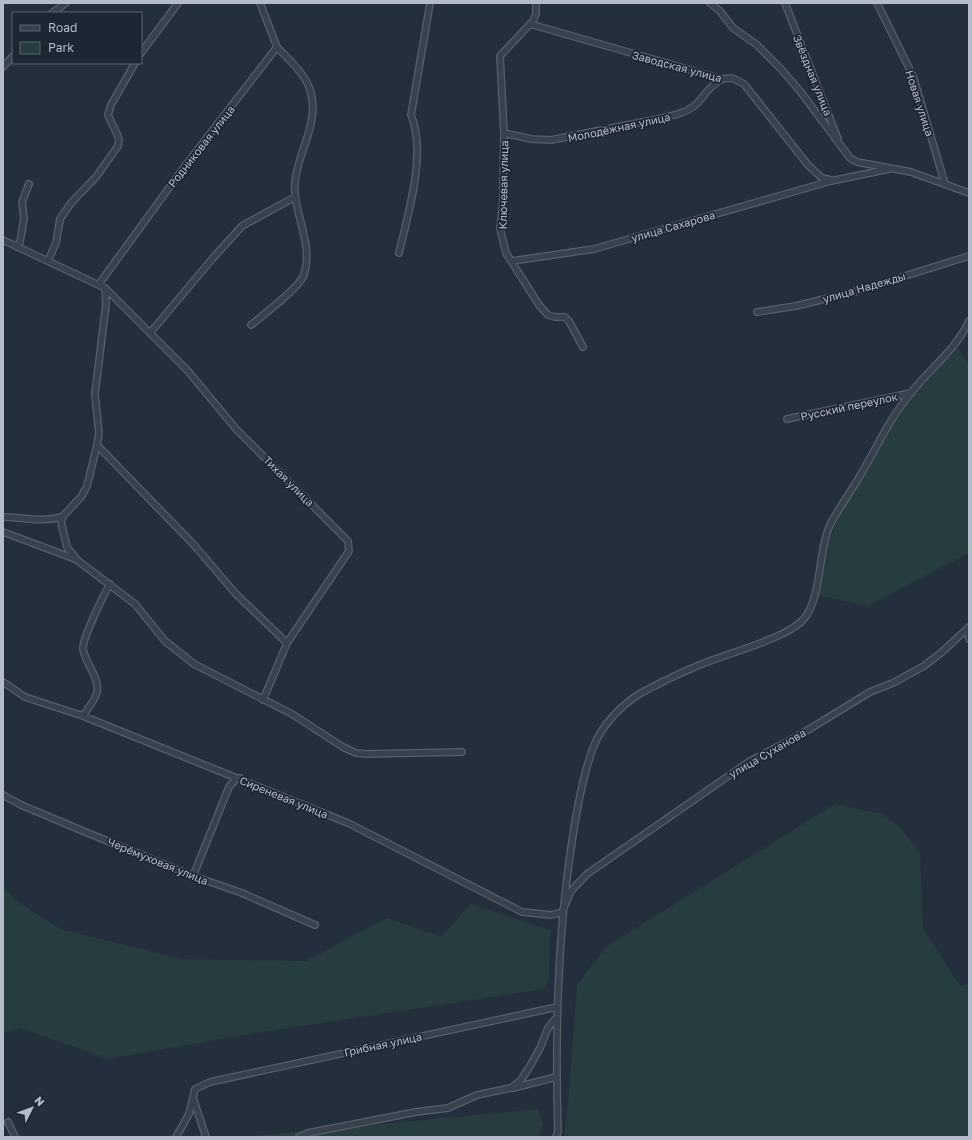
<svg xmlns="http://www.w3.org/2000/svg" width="972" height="1140" viewBox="0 0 972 1140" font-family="'Golos Text',sans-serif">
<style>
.green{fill:#263c3f}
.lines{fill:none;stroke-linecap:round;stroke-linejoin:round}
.street-casing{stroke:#565f6c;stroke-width:8}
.street{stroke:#38414e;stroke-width:5.5}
.labels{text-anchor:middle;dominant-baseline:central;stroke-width:3.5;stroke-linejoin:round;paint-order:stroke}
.street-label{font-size:11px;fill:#b4bcc9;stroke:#1d2633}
</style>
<rect width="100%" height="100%" fill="#242f3e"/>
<path class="green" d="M956,345l13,19v189l-102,53 -49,-11 6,-40 15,-39 73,-121z
M835,804l47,10 19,14 19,25 3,75 37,58 9,-2v153h-405l4,-34 9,-118 30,-39z
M3,885l12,15 45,29 122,30 124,2 81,-43 54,19 30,-33 79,26 -1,50 -5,9 -300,46 -136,24 -87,-31 -18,5z
M538,1109l5,15 -5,13h-296z"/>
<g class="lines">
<defs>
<path id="street" d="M536,3v11l-3,7 -33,35 4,77 -1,70 -3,25 4,17 2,8 33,52 9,10 7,2h10l4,4 14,26
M710,3l10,8 13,17 23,16 25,25 19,22 50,67 7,4 54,10 58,21
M785,3l53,136
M877,3l36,73 32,108
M52,13l14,-10
M530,24l192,55 10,-1 12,6 64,81 14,13 9,2
M141,53l37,-50
M3,67l10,-11
M504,133l27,6 20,1 107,-21c12,-3 26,-5 36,-13 11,-9 12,-18 28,-27
M3,240l102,48 83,83 48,58 112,112 1,10 -62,92 -24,57
M17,247l3,-5 4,-24 -2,-16 7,-18
M399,253c9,-39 28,-100 12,-138l19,-112
M48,261l8,-18 4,-24 11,-16 25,-26 22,-31 1,-6 -2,-6 -9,-19 3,-10 24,-42
M512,261l82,-12 237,-68 58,-12
M99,284l83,-114 95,-123 -17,-44
M105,288l1,16 -11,90 4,40 -2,11 -10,41 -6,11 -18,19 -2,6 6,25 10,13 58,44 30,37 29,23 98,50 51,33 13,6 11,1 95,-2
M757,312l39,-6 61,-15 112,-35
M251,325c12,-10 48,-37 53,-50 10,-33 -12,-64 -9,-93 3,-31 24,-57 16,-89 -4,-18 -22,-33 -34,-46
M150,333l63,-75 29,-32 53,-29
M787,419l124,-26
M97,445l97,100 42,49 51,49
M3,517c19,0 43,6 60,-1
M3,532l72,27
M967,630l2,9
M3,682l22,15 58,19 265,107 174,89 29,3 11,-3 9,-21 16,-17 163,-113 48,-25 72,-44 23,-9 31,-17 18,-14 27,-25
M83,716c4,-7 12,-15 14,-24 3,-14 -12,-29 -14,-43 -1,-10 21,-55 27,-65
M3,795l18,10 62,26 110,45 49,17 73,32
M193,876l36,-89 7,-8 4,-1
M513,1088l43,-11
M194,1101l12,36
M8,1122l7,15
M176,1137l13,-23 6,-25 15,-7 347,-75
M299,1137l9,-4 108,-21 32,-4 29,-13 34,-7 10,-8 9,-14 10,-18 8,-20 8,-10
M556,1137l2,-5c-3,-92 -1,-185 12,-277 5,-34 11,-74 23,-107 8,-22 28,-43 48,-55 17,-9 36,-19 54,-26 26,-12 91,-28 108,-47 20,-22 14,-72 29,-99 9,-16 20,-31 29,-47 16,-27 29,-56 49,-80 19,-25 46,-44 59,-73"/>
</defs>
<use href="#street" class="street-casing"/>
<use href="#street" class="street"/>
</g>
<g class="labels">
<g class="street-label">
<text transform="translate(677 66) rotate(15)">Заводская улица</text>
<text transform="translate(813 75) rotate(68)">Звёздная улица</text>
<text transform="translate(920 103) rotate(72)">Новая улица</text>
<text transform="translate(619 127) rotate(-12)">Молодёжная улица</text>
<text transform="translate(201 146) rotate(-52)">Родниковая улица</text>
<text transform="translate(503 185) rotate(-89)">Ключевая улица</text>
<text transform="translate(673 226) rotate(-16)">улица Сахарова</text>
<text transform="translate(864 287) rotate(-16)">улица Надежды</text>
<text transform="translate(849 406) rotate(-12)">Русский переулок</text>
<text transform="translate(289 481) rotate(45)">Тихая улица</text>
<text transform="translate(767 753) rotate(-30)">улица Суханова</text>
<text transform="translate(284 797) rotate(22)">Сиреневая улица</text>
<text transform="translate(158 861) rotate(22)">Черёмуховая улица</text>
<text transform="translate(383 1044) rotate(-12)">Грибная улица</text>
</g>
</g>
<rect width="972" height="1140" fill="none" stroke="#b4bcc9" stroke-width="8"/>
<rect x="12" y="12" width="130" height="52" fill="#1d2633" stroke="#59626f"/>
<rect x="20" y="25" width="20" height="6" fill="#38414e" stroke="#59626f"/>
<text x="48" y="32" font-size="12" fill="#b4bcc9">Road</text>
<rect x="20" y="42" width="20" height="12" fill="#263c3f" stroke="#59626f"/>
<text x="48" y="52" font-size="12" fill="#b4bcc9">Park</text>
<g transform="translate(32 1108) rotate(48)" stroke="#1d2633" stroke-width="3" paint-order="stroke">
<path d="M0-3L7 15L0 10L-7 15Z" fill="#b4bcc9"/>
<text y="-6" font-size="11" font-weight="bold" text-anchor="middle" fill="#b4bcc9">N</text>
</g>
</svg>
